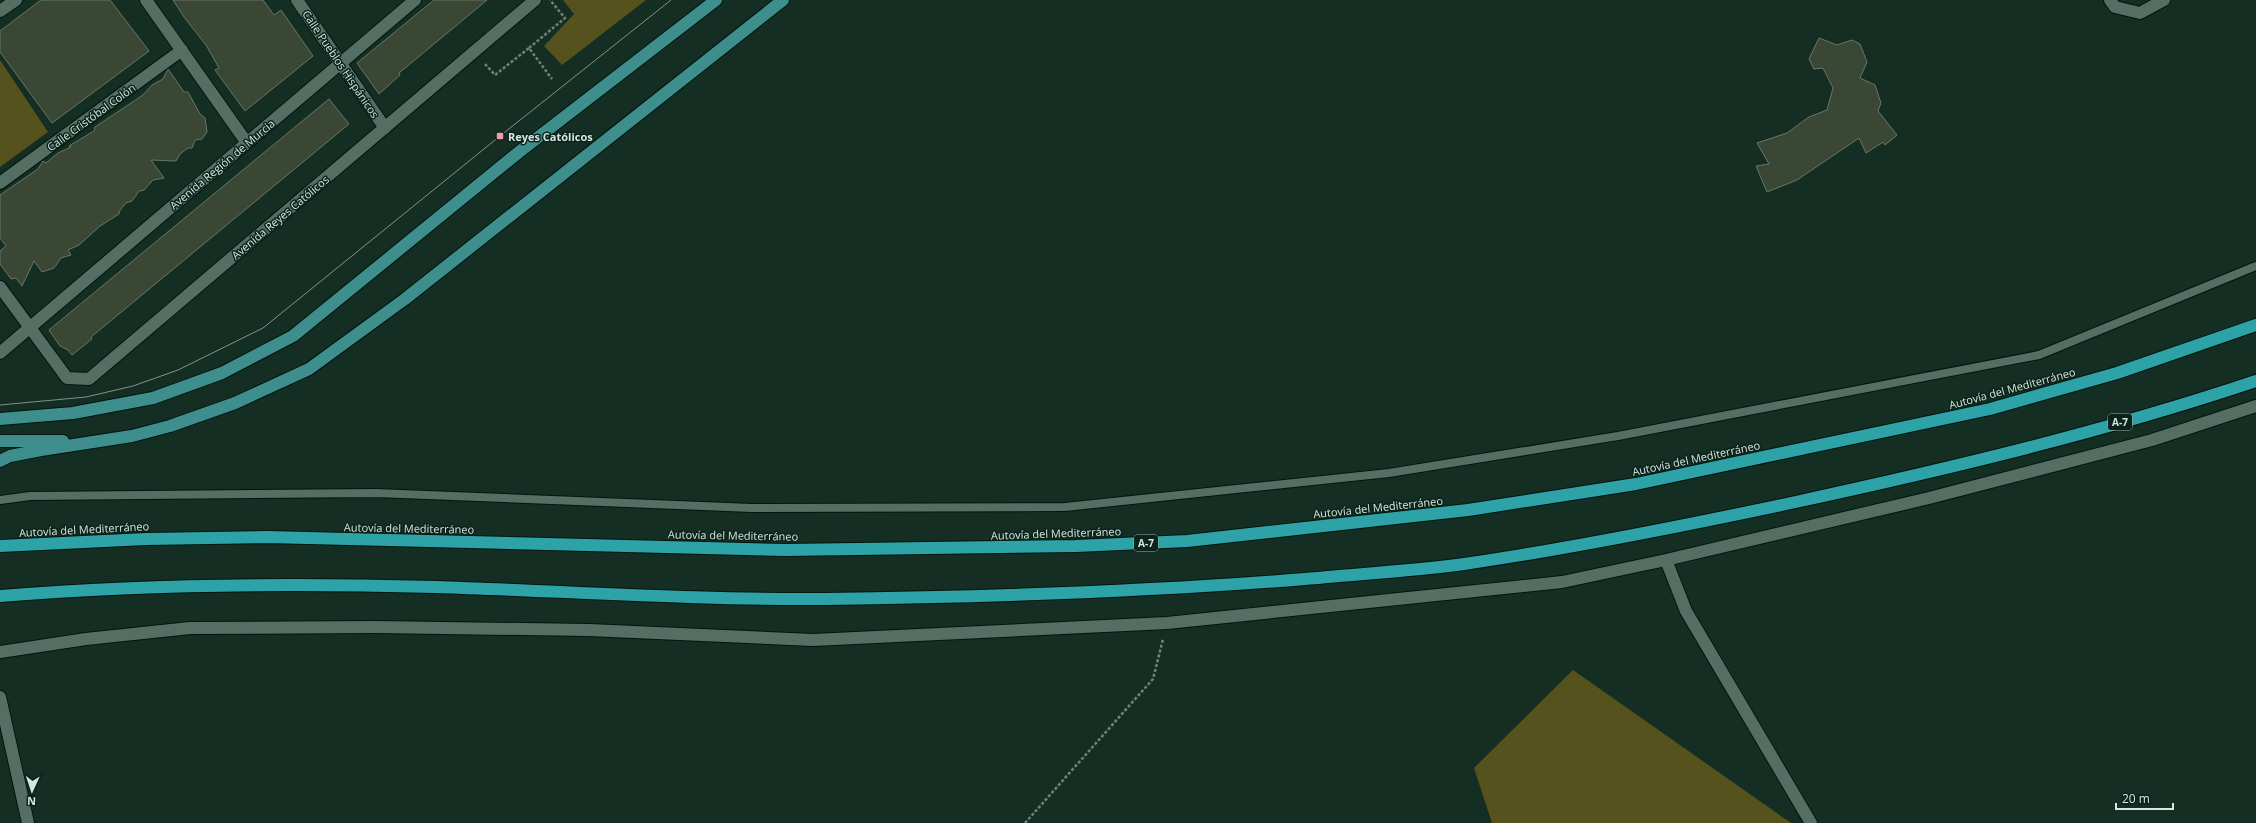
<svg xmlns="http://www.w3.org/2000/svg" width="2256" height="823" viewBox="0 0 2256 823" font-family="'Open Sans',sans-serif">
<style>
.green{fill:#56521e}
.building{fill:#3a4735;stroke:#697763}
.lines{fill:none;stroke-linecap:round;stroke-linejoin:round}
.service-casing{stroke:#00160e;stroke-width:10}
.minor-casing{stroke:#00160e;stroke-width:14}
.primary-casing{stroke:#00160e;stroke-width:14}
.motorway-casing{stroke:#00160e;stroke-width:14}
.path{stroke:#70837b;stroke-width:2.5;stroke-dasharray:3 2;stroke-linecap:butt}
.service{stroke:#546e63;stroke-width:8}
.minor{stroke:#546e63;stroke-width:12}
.primary{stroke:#3d8e8c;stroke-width:12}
.motorway{stroke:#2da3a8;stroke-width:12}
.tram{stroke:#81938c;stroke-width:1}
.poi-dot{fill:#f49aa6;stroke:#0b241b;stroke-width:1.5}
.labels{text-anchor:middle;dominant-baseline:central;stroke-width:3;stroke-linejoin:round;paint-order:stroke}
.shield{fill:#0b241b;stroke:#9aaba4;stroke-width:1}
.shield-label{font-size:10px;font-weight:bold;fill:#d7e5df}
.street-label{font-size:11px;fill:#d7e5df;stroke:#0b241b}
.poi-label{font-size:11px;font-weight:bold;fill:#d7e5df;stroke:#0b241b;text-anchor:start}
</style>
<rect width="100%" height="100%" fill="#152e24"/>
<path class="green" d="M563,0h83l-84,65 -18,-19 30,-32z
M0,60l48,72 -48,35z
M1573,670l218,153h-299l-18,-55z"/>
<path class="building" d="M41,0h69l39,51 -97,72 -52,-71v-21z
M173,0h90l11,15 7,-5 32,46 -68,55 -30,-41 4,-2 -13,-23 -22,-28z
M434,0h53l-88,73 1,2 -21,19 -22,-31z
M1819,38l18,7 15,-5 8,4 7,18 -7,16 15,7 6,18 -3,8 19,24 -12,10 -2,-3 -17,11 -7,-15 -62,42 -30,12 -11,-26 13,-2 -12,-21 30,-10 22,-16 18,-7 6,-22 -10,-20 -9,1 -5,-10z
M168,69l16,23h4l12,22 5,4 2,14 -5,7 -7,1 -3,8h-4l-8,6 -4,7 -25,-1 13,18 -11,2 -9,10 -5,1 -7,10 -6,2 -6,7 -1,4 -19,12 -21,19 -11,5 3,5 -10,3 -7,10 -12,4 -8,-11 -12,25 -6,-8 -5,1 -11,-15v-13l6,-5 -6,-8v-43l38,-26 5,-8 3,2 12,-10 13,-6 -2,-1 25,-15 1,-4 48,-32 9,-10 11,-6z
M329,99l20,25 -258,213 1,2 -20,16 -4,-5 -8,-4 -11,-16z"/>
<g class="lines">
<defs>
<path id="service" d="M0,500l30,-4 346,-3 376,15 313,-1 324,-34 229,-37 421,-81 217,-89"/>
<path id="minor" d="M146,0l101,143
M297,0l88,128
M2110,0l5,7 25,6 24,-13
M0,11l16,-11
M0,183l182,-133
M0,287l67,91 22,1 446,-379
M0,353l415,-353
M1666,560l20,51 125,212
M0,652l86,-13 104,-11 185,-1 214,3 224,10 354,-17 395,-41 104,-22 263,-62 223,-58 104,-34
M0,697l28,126"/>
<path id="primary" d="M0,419l73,-6 80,-15 69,-25 71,-37 226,-184 197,-152
M0,441h63
M0,461l10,-5 31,-6 91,-14 38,-10 65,-23 74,-34 96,-70 378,-299"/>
<path id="motorway" d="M0,546l146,-7 121,-2 519,13 290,-4 111,-5 281,-31 168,-26 354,-75 127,-36 139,-48
M0,596c145,-12 290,-13 435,-9 130,4 260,13 389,12 161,-2 321,-7 481,-20 53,-5 107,-8 159,-15 110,-16 219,-38 327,-61 157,-34 313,-71 465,-122"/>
</defs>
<use href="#service" class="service-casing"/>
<use href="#minor" class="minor-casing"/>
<use href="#primary" class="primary-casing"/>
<use href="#motorway" class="motorway-casing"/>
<path class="path" d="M529,48l36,-30 -15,-18
M485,64l10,11 34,-27 23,31
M1025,823l128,-144 10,-40"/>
<use href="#service" class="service"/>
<use href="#minor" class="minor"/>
<use href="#primary" class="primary"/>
<use href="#motorway" class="motorway"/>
<path class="tram" d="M0,405l86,-8 47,-11 45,-16 85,-42 237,-192 171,-136"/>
</g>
<rect class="poi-dot" x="496" y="132" width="8" height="8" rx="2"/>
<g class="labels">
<g class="shield">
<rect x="2108" y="414" width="24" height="16" rx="3"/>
<rect x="1134" y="535" width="24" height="16" rx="3"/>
</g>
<g class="shield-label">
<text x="2120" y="422">A-7</text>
<text x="1146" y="543">A-7</text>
</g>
<g class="street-label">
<text transform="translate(341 64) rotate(56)">Calle Pueblos Hispánicos</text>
<text transform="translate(91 117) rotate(-36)">Calle Cristóbal Colón</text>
<text transform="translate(222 164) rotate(-40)">Avenida Región de Murcia</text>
<text transform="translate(280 217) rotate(-40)">Avenida Reyes Católicos</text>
<text transform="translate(2012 388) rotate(-15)">Autovía del Mediterráneo</text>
<text transform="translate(1696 458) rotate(-12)">Autovía del Mediterráneo</text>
<text transform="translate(1378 507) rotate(-6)">Autovía del Mediterráneo</text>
<text transform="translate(409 528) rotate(1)">Autovía del Mediterráneo</text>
<text transform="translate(84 529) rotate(-3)">Autovía del Mediterráneo</text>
<text transform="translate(1056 533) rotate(-2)">Autovía del Mediterráneo</text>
<text transform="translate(733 535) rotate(1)">Autovía del Mediterráneo</text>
</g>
<g class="poi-label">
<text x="508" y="136">Reyes Católicos</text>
</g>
</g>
<g transform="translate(32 791) rotate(183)" stroke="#0b241b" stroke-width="3" paint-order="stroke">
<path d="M0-3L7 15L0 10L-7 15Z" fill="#d7e5df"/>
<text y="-6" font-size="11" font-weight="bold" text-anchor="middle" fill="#d7e5df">N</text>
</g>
<path d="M2116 803v6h57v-6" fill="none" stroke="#d7e5df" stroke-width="2"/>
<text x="2122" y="803" font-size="12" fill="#d7e5df" stroke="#0b241b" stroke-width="3" paint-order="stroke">20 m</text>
</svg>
